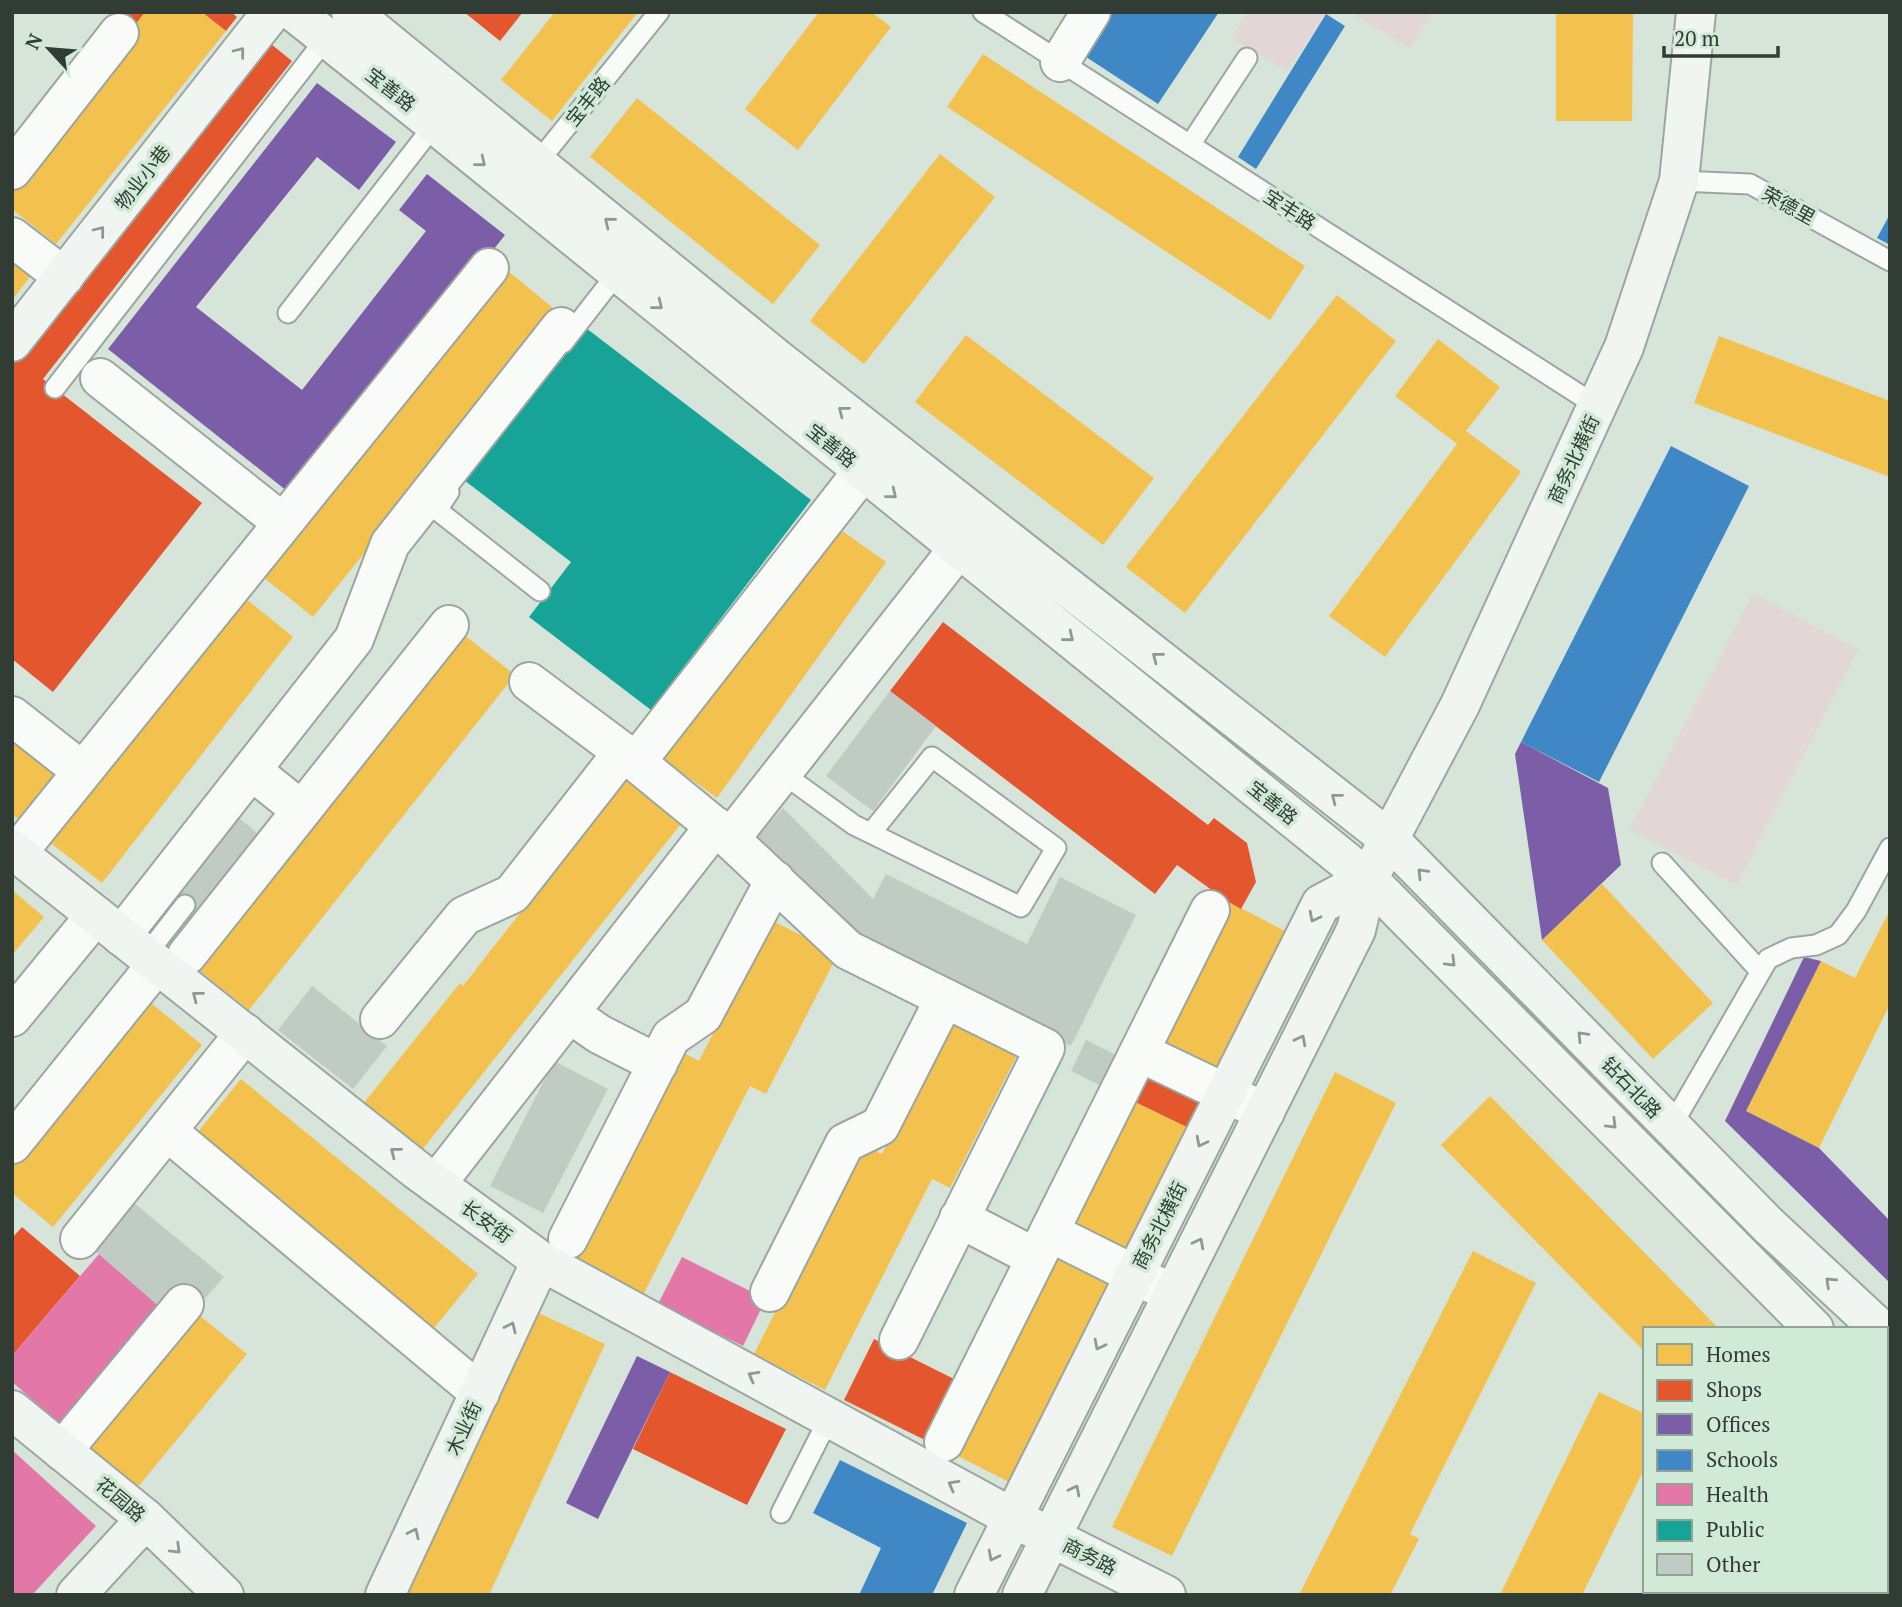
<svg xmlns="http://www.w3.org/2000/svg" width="1902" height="1607" viewBox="0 0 1902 1607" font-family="'PT Serif','Noto Sans SC',serif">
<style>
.green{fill:#e3d6d7}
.homes{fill:#f2c14e}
.shops{fill:#e4572e}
.offices{fill:#7b5ea7}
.schools{fill:#3f88c5}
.health{fill:#e377a8}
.public{fill:#17a398}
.building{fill:#bfcbc3}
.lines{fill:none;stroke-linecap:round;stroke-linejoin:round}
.lane-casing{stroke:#9ca69f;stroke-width:23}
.street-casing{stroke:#9ca69f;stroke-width:42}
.secondary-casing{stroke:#9ca69f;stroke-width:42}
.lane{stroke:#f9fbf9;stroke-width:19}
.street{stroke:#f9fbf9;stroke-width:38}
.secondary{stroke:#f0f5f1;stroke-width:38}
.oneway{stroke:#909892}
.labels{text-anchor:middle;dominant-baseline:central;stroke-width:7;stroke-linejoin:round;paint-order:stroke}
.street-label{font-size:19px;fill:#313c34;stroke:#d0ead7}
</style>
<rect width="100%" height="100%" fill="#d6e4da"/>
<path class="green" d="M1248,12h78l-39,59 -55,-33z
M1350,12h82l-22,36z
M1753,594l105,55 -122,236 -106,-55z"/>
<path class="homes" d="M145,12h57l24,19 -170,213 -44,-35v-30z
M555,12h83l-86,109 -51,-41z
M819,12h52l20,15 -93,123 -53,-41z
M1556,12h77l-1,109h-76z
M983,54l322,212 -35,54 -323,-213z
M637,98l183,147 -47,59 -183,-147z
M940,154l55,43 -131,167 -54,-43z
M12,258l21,15 -21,27z
M503,267l55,45 -245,305 -55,-44z
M1337,295l59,46 -211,272 -59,-46z
M966,335l188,143 -51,67 -188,-143z
M1719,336l171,65v76l-196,-74z
M1438,339l62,48 -34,44 55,41 -136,185 -56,-41 128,-172 -62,-48z
M831,523l55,39 -169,236 -55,-40z
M240,594l53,43 -191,246 -55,-43z
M459,631l56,44 -266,335 -59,-47z
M12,724l55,43 -44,56 -11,-9z
M631,771l57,44 -266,335 -58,-47 96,-120 3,3z
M1602,884l111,119 -60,56 -111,-119z
M12,890l32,27 -32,38z
M1227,901l64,33 -73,144 -63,-33z
M1890,910v94l-71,144 -73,-37 75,-150 34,17z
M771,920l67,34 -72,140 -16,-8 -108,211 -72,-36 108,-211 21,11z
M145,998l57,47 -149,182 -41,-34v-34z
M953,1013l68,34 -71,141 -18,-9 -107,211 -71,-36 107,-211 21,11z
M1335,1072l61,31 -224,453 -60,-29z
M241,1079l237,195 -44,54 -237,-195z
M1490,1096l199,202 30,31h-74v23l-204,-207z
M1129,1099l64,31 -65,131 -65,-31z
M1055,1243l66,33 -106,209 -65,-33z
M1473,1251l63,32 -126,251 9,5 -29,56h-91z
M189,1307l58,47 -109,133 -58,-47z
M530,1309l75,35 -116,251h-92z
M1599,1392l46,22v53l-63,128h-82z
M1714,1591h76l-2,4h-76z"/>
<path class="shops" d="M108,12h37l-14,18z
M202,12h29l6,5 -11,14z
M464,12h59l-23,29z
M266,40l26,21 -249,318 159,124 -149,189 -41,-33v-294z
M943,622l265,203 6,-7 33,25 9,39 -15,27 -14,-8 -50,-36 -22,29 -265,-203z
M1145,1065l64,31 -16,34 -64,-31z
M22,1227l58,49 -68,80v-118z
M874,1339l86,43 -29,61 -87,-43z
M670,1372l116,57 -39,76 -114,-56z"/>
<path class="offices" d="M317,83l79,59 -37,48 -42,-33 -121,150 106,83 124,-159 -27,-21 28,-36 78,61 -208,264 -189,-150z
M1521,742l87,46 13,77 -79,75 -27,-186z
M1804,957l17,4 -75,150 73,37 71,73v62l-165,-162z
M637,1356l33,16 -72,147 -32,-16z"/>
<path class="schools" d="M1105,12h114l-61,92 -78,-51z
M1326,14l19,12 -89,143 -18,-12z
M1890,214v31l-13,-7z
M1671,446l78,40 -150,296 -78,-40z
M840,1460l127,63 -35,72h-73l22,-47 -68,-35z"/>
<path class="health" d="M99,1254l69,60 -99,117 -57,-49v-26z
M682,1257l84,42 -23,47 -85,-42z
M12,1450l84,76 -64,69h-20z
M1890,1573v22h-11l2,-4h5v-11z"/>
<path class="public" d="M582,325l229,175 -160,210 -122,-93 42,-55 -107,-82z"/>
<path class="building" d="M890,691l46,35 -63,85 -47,-35z
M783,808l90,91 13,-25 141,70 33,-67 76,38 -65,131 -217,-108 -99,-99z
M233,813l29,24 -63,79 -29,-23z
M312,986l75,60 -34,43 -75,-59z
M1086,1040l44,22 -15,31 -44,-22z
M554,1061l54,28 -65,124 -53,-27z
M134,1203l90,74 -30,34 -26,3 -75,-65z"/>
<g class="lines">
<defs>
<path id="lane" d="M983,12l614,394
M1190,145l57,-87
M534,167l125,-155
M1679,181l71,3 140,77
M288,313l150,-193
M563,343l59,-76
M55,388l276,-356
M449,492l-12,18 103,81
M782,773l72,52 167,82 35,-59 -124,-91 -61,76
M1662,863l98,108
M146,955l39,-50
M1671,1127l97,-168 23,-11 25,-3 22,-10 18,-24 34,-63
M781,1513l48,-95"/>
<path id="street" d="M1060,62l31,-50
M12,170l107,-137
M12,237l52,40
M100,378l183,145
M529,682l107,80 94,77 118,111 197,98 -146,292
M12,716l70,55
M636,762l248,-318
M251,770l50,40
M730,839l250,-318
M17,853l472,-585
M121,936l233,-297 36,-95 171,-217
M187,955l262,-330
M569,1013l30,21 59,30
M12,1017l83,-101
M380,1019l84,-103 48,-22 111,-142
M1139,1052l126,60
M167,1131l313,262
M12,1144l145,-180
M436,1184l279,-358
M959,1218l77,40
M1049,1232l124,62
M80,1239l165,-206
M568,1239l103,-202 32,-22 72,-135
M770,1292l75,-149 35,-17 65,-128
M944,1442l266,-532
M62,1451l122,-147"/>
<path id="secondary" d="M294,12l128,102 946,765 446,450
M351,12l426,347 613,481 378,385 112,104
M12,342l260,-330
M12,849l406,322 123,90 472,257 153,77
M1886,1397l4,3
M12,1410l134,109 78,76
M1886,1524l4,-6
M76,1595l70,-76
M385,1595l156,-334
M974,1595l347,-691 47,-25
M1022,1595l334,-665 12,-51 92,-174 164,-358 55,-166 17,-169
M1850,1595l1,-4"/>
</defs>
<use href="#lane" class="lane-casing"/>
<use href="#street" class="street-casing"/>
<use href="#secondary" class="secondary-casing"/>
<use href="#lane" class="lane"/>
<use href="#street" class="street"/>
<use href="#secondary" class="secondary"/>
</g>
<defs><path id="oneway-chevron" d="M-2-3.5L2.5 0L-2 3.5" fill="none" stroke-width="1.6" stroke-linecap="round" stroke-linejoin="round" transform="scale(1.75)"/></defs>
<g class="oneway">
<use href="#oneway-chevron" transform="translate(240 52) rotate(-52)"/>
<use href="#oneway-chevron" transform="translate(481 162) rotate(39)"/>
<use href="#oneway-chevron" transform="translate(609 222) rotate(-141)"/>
<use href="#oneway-chevron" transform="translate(100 231) rotate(-52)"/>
<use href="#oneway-chevron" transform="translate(658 305) rotate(39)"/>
<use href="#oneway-chevron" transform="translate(843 411) rotate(-142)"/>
<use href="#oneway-chevron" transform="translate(892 494) rotate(39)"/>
<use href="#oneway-chevron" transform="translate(1069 637) rotate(39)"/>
<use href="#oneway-chevron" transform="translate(1157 657) rotate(-142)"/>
<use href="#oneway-chevron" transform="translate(1336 798) rotate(-142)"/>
<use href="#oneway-chevron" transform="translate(1422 873) rotate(-134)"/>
<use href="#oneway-chevron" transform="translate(1314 917) rotate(117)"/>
<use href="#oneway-chevron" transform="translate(1451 962) rotate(45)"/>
<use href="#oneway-chevron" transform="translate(197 996) rotate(-142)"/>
<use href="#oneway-chevron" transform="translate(1582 1036) rotate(-134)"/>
<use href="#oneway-chevron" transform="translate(1301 1040) rotate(-63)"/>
<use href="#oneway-chevron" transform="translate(1612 1124) rotate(45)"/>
<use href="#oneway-chevron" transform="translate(1201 1142) rotate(117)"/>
<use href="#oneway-chevron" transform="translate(395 1152) rotate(-142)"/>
<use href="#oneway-chevron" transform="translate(1199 1243) rotate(-63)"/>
<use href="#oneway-chevron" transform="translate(1830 1282) rotate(-137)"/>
<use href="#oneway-chevron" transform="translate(511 1327) rotate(-65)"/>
<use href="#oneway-chevron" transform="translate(1099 1345) rotate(117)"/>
<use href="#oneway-chevron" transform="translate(753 1376) rotate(-151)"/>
<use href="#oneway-chevron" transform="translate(953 1485) rotate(-151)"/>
<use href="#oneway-chevron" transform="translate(1075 1490) rotate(-63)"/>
<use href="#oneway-chevron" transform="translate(414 1533) rotate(-65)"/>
<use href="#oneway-chevron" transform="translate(176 1549) rotate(44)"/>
<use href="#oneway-chevron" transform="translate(993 1556) rotate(117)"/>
</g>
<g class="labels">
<g class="street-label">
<text transform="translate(391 89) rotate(38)">宝善路</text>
<text transform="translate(587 101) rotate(-51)">宝丰路</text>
<text transform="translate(142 177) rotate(-52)">物业小巷</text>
<text transform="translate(1789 205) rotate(29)">荣德里</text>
<text transform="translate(1290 209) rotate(33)">宝丰路</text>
<text transform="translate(832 445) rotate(39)">宝善路</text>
<text transform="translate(1573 459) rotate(-65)">商务北横街</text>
<text transform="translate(1273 802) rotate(39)">宝善路</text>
<text transform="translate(1632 1087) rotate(46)">钻石北路</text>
<text transform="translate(487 1221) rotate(36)">长安街</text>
<text transform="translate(1159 1225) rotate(-63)">商务北横街</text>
<text transform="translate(463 1428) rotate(-65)">木业街</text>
<text transform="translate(121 1499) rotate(40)">花园路</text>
<text transform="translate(1090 1556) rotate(27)">商务路</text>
</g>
</g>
<rect width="1902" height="1607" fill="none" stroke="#313c34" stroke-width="28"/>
<rect x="1643" y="1327" width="245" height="266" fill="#d0ead7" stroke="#90a496" stroke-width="2"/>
<rect x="1657" y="1344" width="35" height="21" fill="#f2c14e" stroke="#90a496" stroke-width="2"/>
<text x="1706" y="1362" font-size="21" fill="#313c34">Homes</text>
<rect x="1657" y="1380" width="35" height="21" fill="#e4572e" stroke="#90a496" stroke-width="2"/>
<text x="1706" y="1397" font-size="21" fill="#313c34">Shops</text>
<rect x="1657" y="1414" width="35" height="21" fill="#7b5ea7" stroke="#90a496" stroke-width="2"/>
<text x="1706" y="1432" font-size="21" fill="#313c34">Offices</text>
<rect x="1657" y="1450" width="35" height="21" fill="#3f88c5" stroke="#90a496" stroke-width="2"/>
<text x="1706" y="1467" font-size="21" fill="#313c34">Schools</text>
<rect x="1657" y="1484" width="35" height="21" fill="#e377a8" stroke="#90a496" stroke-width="2"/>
<text x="1706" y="1502" font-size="21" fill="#313c34">Health</text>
<rect x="1657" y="1520" width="35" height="21" fill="#17a398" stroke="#90a496" stroke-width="2"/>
<text x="1706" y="1537" font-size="21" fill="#313c34">Public</text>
<rect x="1657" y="1554" width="35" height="21" fill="#bfcbc3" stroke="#90a496" stroke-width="2"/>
<text x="1706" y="1572" font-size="21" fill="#313c34">Other</text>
<g transform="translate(49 49) rotate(296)" stroke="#d0ead7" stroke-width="5" paint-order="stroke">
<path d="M0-5L12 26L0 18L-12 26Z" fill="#313c34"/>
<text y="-10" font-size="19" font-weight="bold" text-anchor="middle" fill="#313c34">N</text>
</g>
<path d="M1664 46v10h114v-10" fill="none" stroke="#313c34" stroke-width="3.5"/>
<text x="1674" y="46" font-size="21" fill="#313c34" stroke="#d0ead7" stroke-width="5" paint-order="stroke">20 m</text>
</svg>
